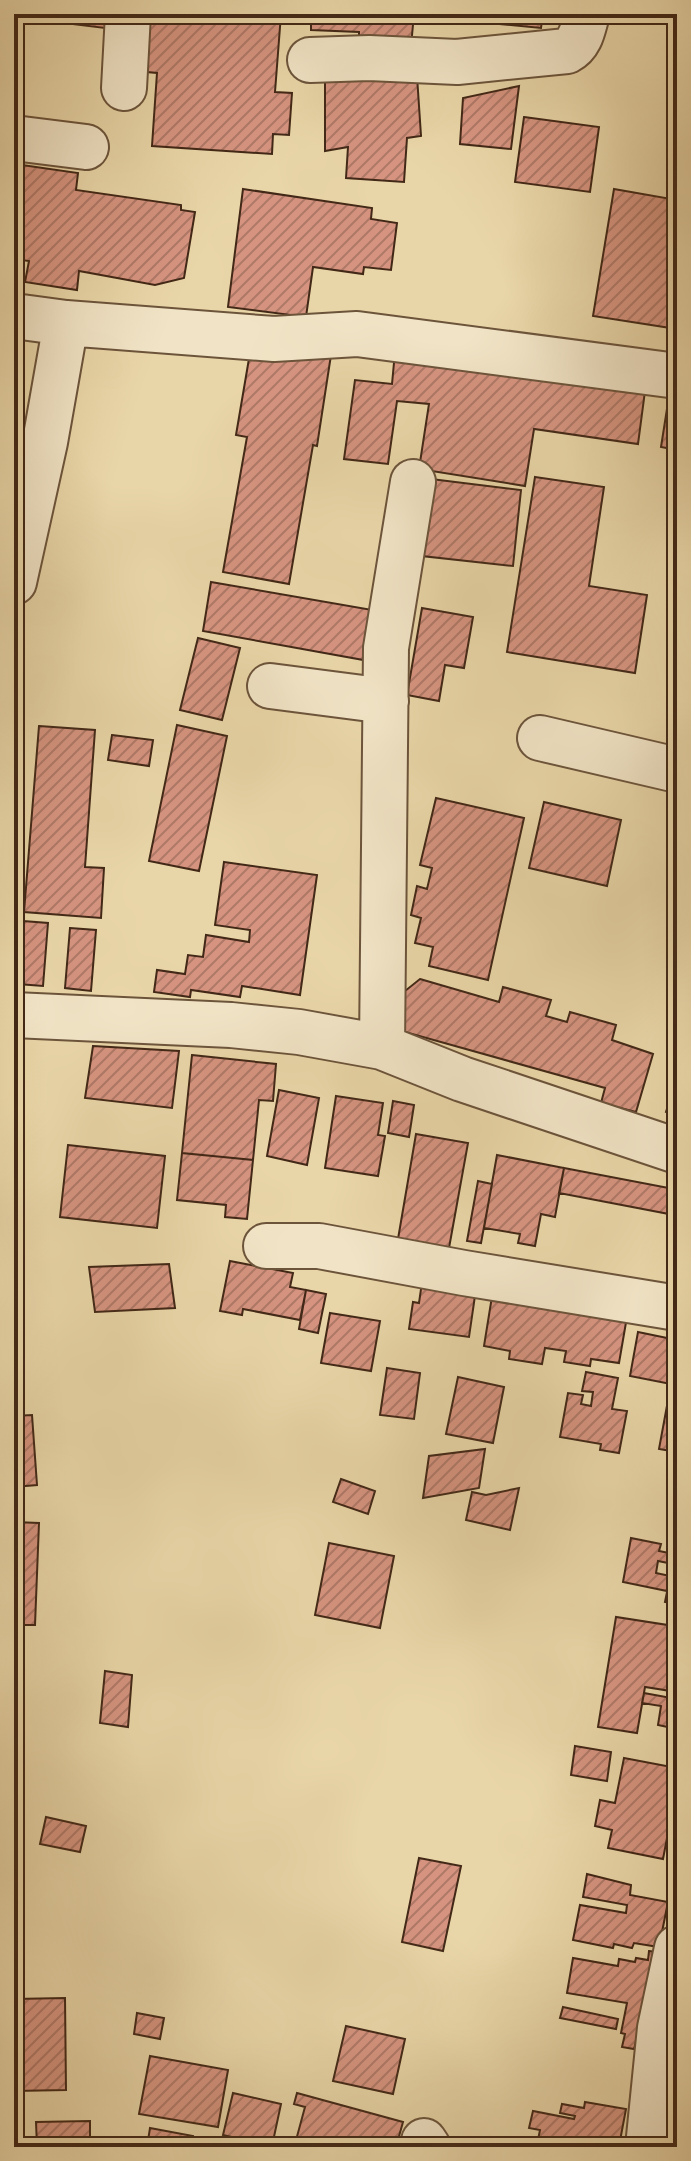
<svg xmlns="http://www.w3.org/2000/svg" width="691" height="2161" viewBox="0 0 691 2161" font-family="'IM FELL French Canon',serif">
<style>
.building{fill:url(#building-hatch);stroke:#422817;stroke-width:2}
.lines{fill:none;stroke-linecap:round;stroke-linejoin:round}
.minor-casing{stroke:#6c543b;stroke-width:48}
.minor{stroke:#f1e4c6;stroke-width:44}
</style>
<defs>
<pattern id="building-hatch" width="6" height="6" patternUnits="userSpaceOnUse" patternTransform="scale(2)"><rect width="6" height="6" fill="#d69480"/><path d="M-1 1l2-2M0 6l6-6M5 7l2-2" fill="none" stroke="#af7968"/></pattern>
</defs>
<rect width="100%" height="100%" fill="#e9d6a8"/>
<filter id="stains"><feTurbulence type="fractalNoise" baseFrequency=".0025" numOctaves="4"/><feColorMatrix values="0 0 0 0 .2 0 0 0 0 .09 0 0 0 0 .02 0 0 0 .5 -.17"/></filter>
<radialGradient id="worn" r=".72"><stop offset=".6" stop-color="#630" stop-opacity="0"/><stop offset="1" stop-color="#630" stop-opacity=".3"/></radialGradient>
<path class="building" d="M48,14h67l-2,15 -66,-8z
M140,14h141l-6,78 17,1 -3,42 -16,-1 -1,20 -120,-8 5,-73 -21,-2z
M297,14h117l-3,32 -52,-2v-12l-48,-2v-7l-15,-1z
M489,14h54l-2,14 -52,-5z
M417,76l4,60 -14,2 -3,44 -58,-4 2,-31 -23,4v-74z
M519,86l-8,63 -51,-5 3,-46z
M524,117l75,10 -9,65 -75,-10z
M15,164l63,9 -2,17 105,15v5l14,2 -11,66 -29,7 -76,-14 -2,19 -52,-8 4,-21 -15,-2z
M243,189l129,19 -1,11 26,4 -6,47 -27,-3 -1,7 -50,-7 -7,50 -78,-10z
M614,189l63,11v129l-84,-13z
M252,341l79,14 -14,91 -4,-1 -24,139 -66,-12 24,-135 -11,-2z
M395,352l252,24 -9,68 -104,-15 -9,57 -106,-17 10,-65 -32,-3 -9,63 -44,-5 11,-79 37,4z
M669,396l8,2v52l-16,-3z
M535,477l69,10 -15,99 58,9 -12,78 -128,-21z
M431,479l90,11 -8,76 -91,-10z
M211,582l167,29 -9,50 -166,-30z
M422,608l51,9 -9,51 -19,-3 -6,36 -32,-6z
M198,638l42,10 -18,72 -42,-10z
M177,725l50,11 -28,135 -50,-10z
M39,726l56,4 -10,137 19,1 -3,50 -77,-6z
M112,735l41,5 -4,26 -41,-6z
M436,798l88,20 -36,162 -59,-14 4,-19 -18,-4 6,-25 -10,-3 6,-29 10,3 5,-21 -12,-3z
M544,802l77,18 -14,66 -78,-18z
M224,862l93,13 -17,120 -58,-9 -2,11 -49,-7 -1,7 -36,-5 3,-22 28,4 3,-19 15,2 3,-22 43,7 1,-12 -35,-5z
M23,921l25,2 -5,63 -25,-2z
M70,928l26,2 -5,61 -26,-3z
M420,979l79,23 4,-15 48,13 -5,16 21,6 3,-10 46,13 -4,15 41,14 -17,58 -35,-9 4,-15 -200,-56 -10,-33z
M93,1046l86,5 -7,57 -87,-10z
M192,1055l84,9 -3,37 -14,-1 -6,60 -71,-7z
M677,1078v38l-11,-4z
M279,1090l40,8 -12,67 -40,-9z
M336,1096l47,7 -5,32 7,1 -7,40 -53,-8z
M393,1101l21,4 -5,32 -21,-4z
M416,1134l52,9 -19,105 -51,-9z
M68,1145l97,11 -8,72 -97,-11z
M182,1153l71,7 -6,59 -22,-2 1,-12 -49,-5z
M497,1155l67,13 -9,49 -14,-3 -6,32 -17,-3 2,-9 -36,-6z
M564,1168l110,21 -5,25 -110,-21z
M478,1181l14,3 -11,59 -14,-2z
M230,1261l63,12 -3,14 16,3 -6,30 -57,-11 -1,6 -22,-4z
M169,1264l6,44 -80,4 -6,-45z
M423,1275l54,7 -8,55 -60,-8 4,-27 6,1z
M494,1284l135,21 -10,58 -28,-4 -1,7 -26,-4 2,-11 -21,-3 -3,16 -33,-5 1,-8 -26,-5z
M306,1290l20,4 -8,39 -19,-4z
M330,1313l50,8 -9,50 -50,-8z
M638,1332l39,8v112l-18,-3 12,-65 -41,-8z
M387,1368l33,5 -6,46 -34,-4z
M586,1372l32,6 -6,31 15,2 -8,42 -19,-3 1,-6 -41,-7 8,-44 15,2 -2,9 10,2 2,-14 -11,-1z
M458,1377l46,10 -11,56 -47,-9z
M32,1415l5,70 -23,2v-71z
M485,1449l-6,39 -56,10 6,-42z
M341,1479l34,12 -7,23 -35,-12z
M519,1488l-9,42 -44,-10 6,-28 14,3z
M14,1522l25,1 -4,102h-21z
M631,1538l30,6 -2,7 15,3 -1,10 -15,-3 -2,12 14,3 -3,15 -44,-9z
M329,1543l65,13 -14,72 -65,-13z
M677,1543v61l-12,-2z
M671,1609l6,1v82l-32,-5 -8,46 -39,-6 18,-110 52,8z
M105,1671l27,4 -4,52 -28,-4z
M644,1693l33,6v30l-19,-4 3,-19 -19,-3z
M575,1746l36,6 -4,29 -36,-6z
M624,1758l53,10v18l-14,73 -55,-11 4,-18 -17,-4 5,-26 15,3z
M46,1817l40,9 -6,26 -40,-8z
M419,1858l42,8 -18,85 -41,-9z
M587,1874l44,11 -1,10 38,7 -9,45 -25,-4 -2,5 -18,-4 -1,4 -40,-8 7,-35 46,8 1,-8 -44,-8z
M649,1951l8,1 -16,86h-4l-3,11 -12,-2 3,-13 -4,-1 6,-30 -60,-10 6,-35 45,8 1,-7 16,3 1,-4 12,2z
M65,1998l1,92 -52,1v-92z
M563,2007l55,12 -2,10 -56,-11z
M137,2013l27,5 -4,21 -26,-5z
M346,2026l59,13 -12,55 -60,-13z
M150,2056l78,14 -10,57 -79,-13z
M233,2093l48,11 -9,42 -49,-11z
M297,2093l106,29 -7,25h-63l-12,-3 -1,3h-13l-12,-3 10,-37 -11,-3z
M585,2102l41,7 -7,37 -29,-5 -1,6 -52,-2 3,-15 -11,-2 4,-17 41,8 1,-3 -15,-3 2,-9 22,4z
M90,2121v26h-53l-1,-25z
M150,2128l43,8 -2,11h-44z"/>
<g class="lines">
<defs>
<path id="minor" d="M310,60l59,-2 88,4 110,-11c14,-7 16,-23 20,-37
M124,88l4,-74
M14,138l72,9
M14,316l52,7 208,16 83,-5 320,42
M14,582l31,-140 21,-119
M270,686l116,15
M540,738l137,32
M14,1015l217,10 68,7 83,15 80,32 215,72
M382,1047l4,-399 27,-166
M266,1246h53l145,27 213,35
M424,2141l4,6
M648,2147l12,-119 17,-80"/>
</defs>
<use href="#minor" class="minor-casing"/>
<use href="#minor" class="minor"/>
</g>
<rect width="691" height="2161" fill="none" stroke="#e9d6a8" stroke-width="48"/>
<rect x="16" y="16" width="659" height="2129" fill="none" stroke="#422817" stroke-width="4"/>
<rect x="24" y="24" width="643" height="2113" fill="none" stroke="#422817" stroke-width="2"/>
<rect width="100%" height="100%" filter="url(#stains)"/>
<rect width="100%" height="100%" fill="url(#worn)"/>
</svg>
